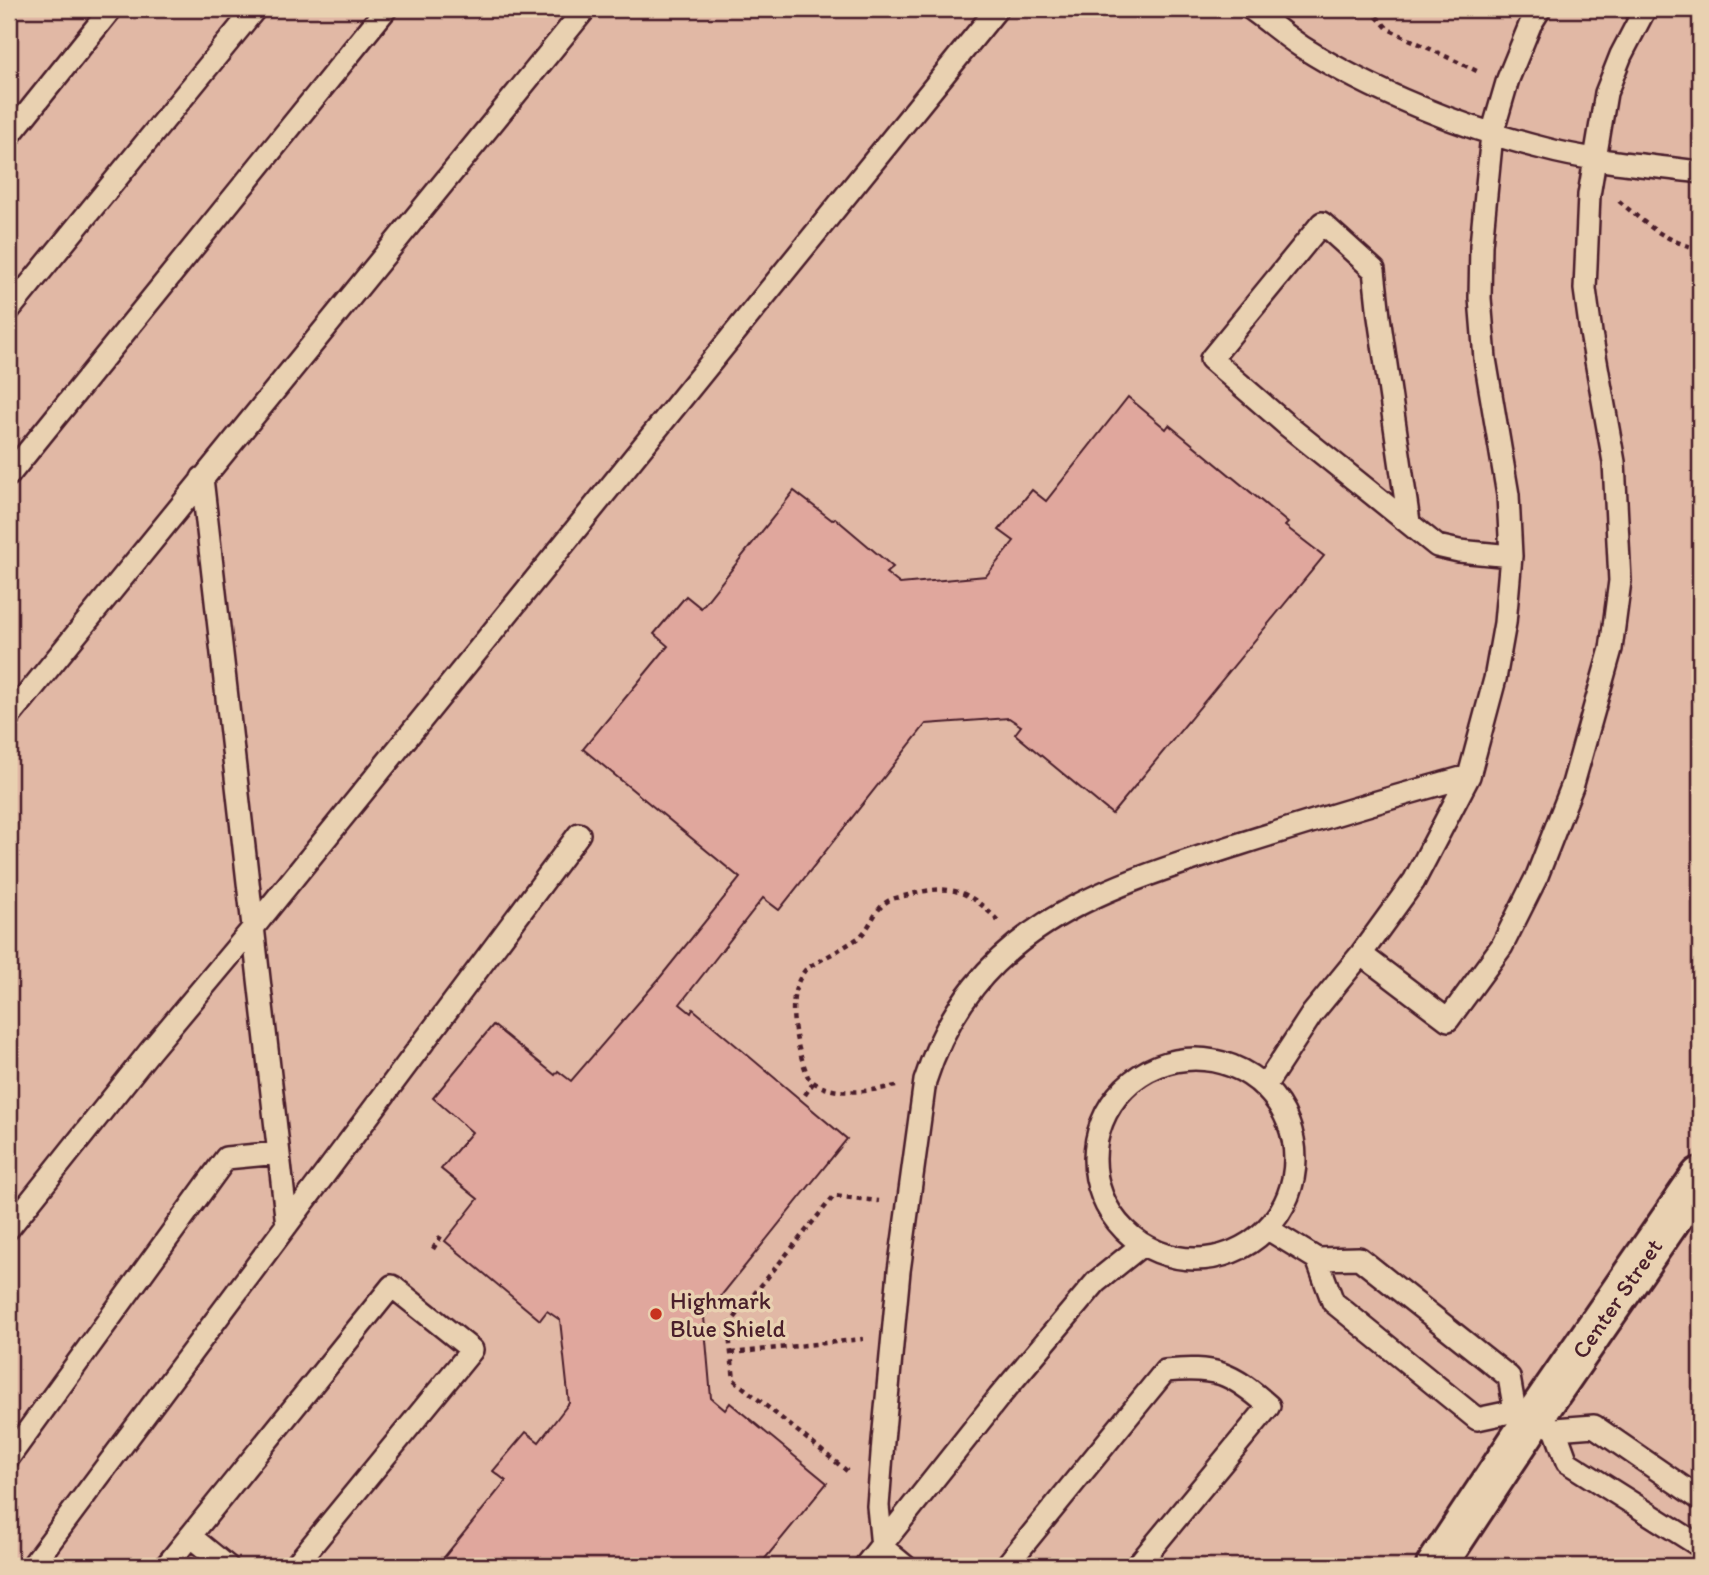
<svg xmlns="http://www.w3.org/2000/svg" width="1709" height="1575" viewBox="0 0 1709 1575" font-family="Itim,sans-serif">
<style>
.built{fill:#e1b8a5}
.building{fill:#e0a79d;stroke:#4a1f2b;stroke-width:2}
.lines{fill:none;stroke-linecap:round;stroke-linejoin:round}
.lane-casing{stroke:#4a1f2b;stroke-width:26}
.primary-casing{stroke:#4a1f2b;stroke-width:44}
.path{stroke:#4a1f2b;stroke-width:4.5;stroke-dasharray:5 5;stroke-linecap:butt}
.lane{stroke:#e9d1b1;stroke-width:21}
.primary{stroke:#e9d1b1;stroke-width:38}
.poi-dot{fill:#c8321e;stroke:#e9d1b1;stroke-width:2.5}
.labels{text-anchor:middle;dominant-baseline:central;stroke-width:7;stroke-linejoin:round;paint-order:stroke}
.street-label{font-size:24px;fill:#4a1f2b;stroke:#e9d1b1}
.poi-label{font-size:24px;fill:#4a1f2b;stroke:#e9d1b1;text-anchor:start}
</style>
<rect width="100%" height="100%" fill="#e6c4ab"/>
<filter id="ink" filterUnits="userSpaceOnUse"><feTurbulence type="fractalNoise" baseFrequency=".0143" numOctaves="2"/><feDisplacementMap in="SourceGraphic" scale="14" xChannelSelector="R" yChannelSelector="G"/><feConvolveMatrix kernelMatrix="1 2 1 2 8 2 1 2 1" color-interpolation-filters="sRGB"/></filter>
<g filter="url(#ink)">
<path class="built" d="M9,9h1691v1557h-1691z"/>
<path class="building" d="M1128,397l38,32 3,-4 119,98 -3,3 39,30 -212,258 -97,-80 6,-8 -12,-8 -83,6 -147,186 -16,-12 -83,106 11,9 2,-4 154,130 -143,178 7,81 14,12 5,-7 97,80 -68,83h-322l69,-85 -13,-10 33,-39 13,10 30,-39 -9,-83 -13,-9 -7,9 -95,-79 33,-42 -37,-30 31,-37 -39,-34 60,-73 62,50 3,-4 13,10 87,-101 82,-102 -157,-129 85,-103 -14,-12 32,-38 15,12 93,-117 38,29 3,-2 58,49 -7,6 14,11 86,-8 28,-35 -15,-11 33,-40 14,11z"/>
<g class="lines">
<defs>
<path id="lane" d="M1251,9c17,12 33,26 51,38 69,44 161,81 240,101 51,14 106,17 158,24
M9,136l102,-127
M9,310l246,-301
M9,475l377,-466
M202,478l85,747
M1409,522l-30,-205 -5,-47 -52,-47 -111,136 77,67 149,120 22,5 52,5
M9,717l576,-708
M1361,954l87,66 54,-74 35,-70 36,-92 38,-135 9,-68 -6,-119 -23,-129 -6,-44 4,-94 17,-102 15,-38 24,-46
M1095 1159a100 100 0 1 1 200 0a100 100 0 1 1-200 0Z
M1265,1086l47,-72 49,-60 53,-73 55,-105 26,-97 10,-56 6,-67 -3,-61 -23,-136 -5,-61 1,-53 11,-111 16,-55 22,-54 10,-16
M9,1228l141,-177 103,-123 744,-919
M1268,1229l49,30 42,-1 150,119 6,34
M1317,1259l16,43 144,117 38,-8 40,18 39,-3 106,73
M1555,1429l12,33 133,84
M9,1457l217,-299 52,-5
M190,1536l37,30
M32,1566l547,-732
M166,1566l226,-280 80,64 -177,216
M865,1566l134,-169 97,-115 46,-37
M905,1566l-23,-19 -4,-41 5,-65 16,-170 26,-190c49,-154 175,-192 315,-237 76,-24 152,-47 229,-68
M1006,1566l159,-195c50,-5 66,1 104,35l-132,160"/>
<g id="primary">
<path id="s1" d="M1533,1419l167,-242"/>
<path d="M1436,1566l92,-139"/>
</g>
</defs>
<use href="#lane" class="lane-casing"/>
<use href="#primary" class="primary-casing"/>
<path class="path" d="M1370,9l18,20 93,44
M1619,201c28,24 45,40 81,48
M896,1086c-26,5 -69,13 -88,-9 -12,-33 -26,-81 -1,-109 17,-10 35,-19 51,-30 12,-9 15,-25 26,-34 6,-6 16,-7 24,-9 42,-12 62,-5 91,27
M805,1095l8,-12
M433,1249l8,-13
M731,1353l132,-14
M847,1471l-113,-91 -6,-54 106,-130 45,5"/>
<use href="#lane" class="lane"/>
<use href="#primary" class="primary"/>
</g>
</g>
<circle class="poi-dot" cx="656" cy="1314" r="7"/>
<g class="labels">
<g class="street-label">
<text stroke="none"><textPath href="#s1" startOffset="147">Center Street</textPath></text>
</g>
<g class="poi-label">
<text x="670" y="1300">Highmark<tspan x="670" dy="28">Blue Shield</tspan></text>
</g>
</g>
<rect width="1709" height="1575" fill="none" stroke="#e9d1b1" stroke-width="35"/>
<rect x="18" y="18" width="1674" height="1540" fill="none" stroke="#4a1f2b" stroke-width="2.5" filter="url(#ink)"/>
</svg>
